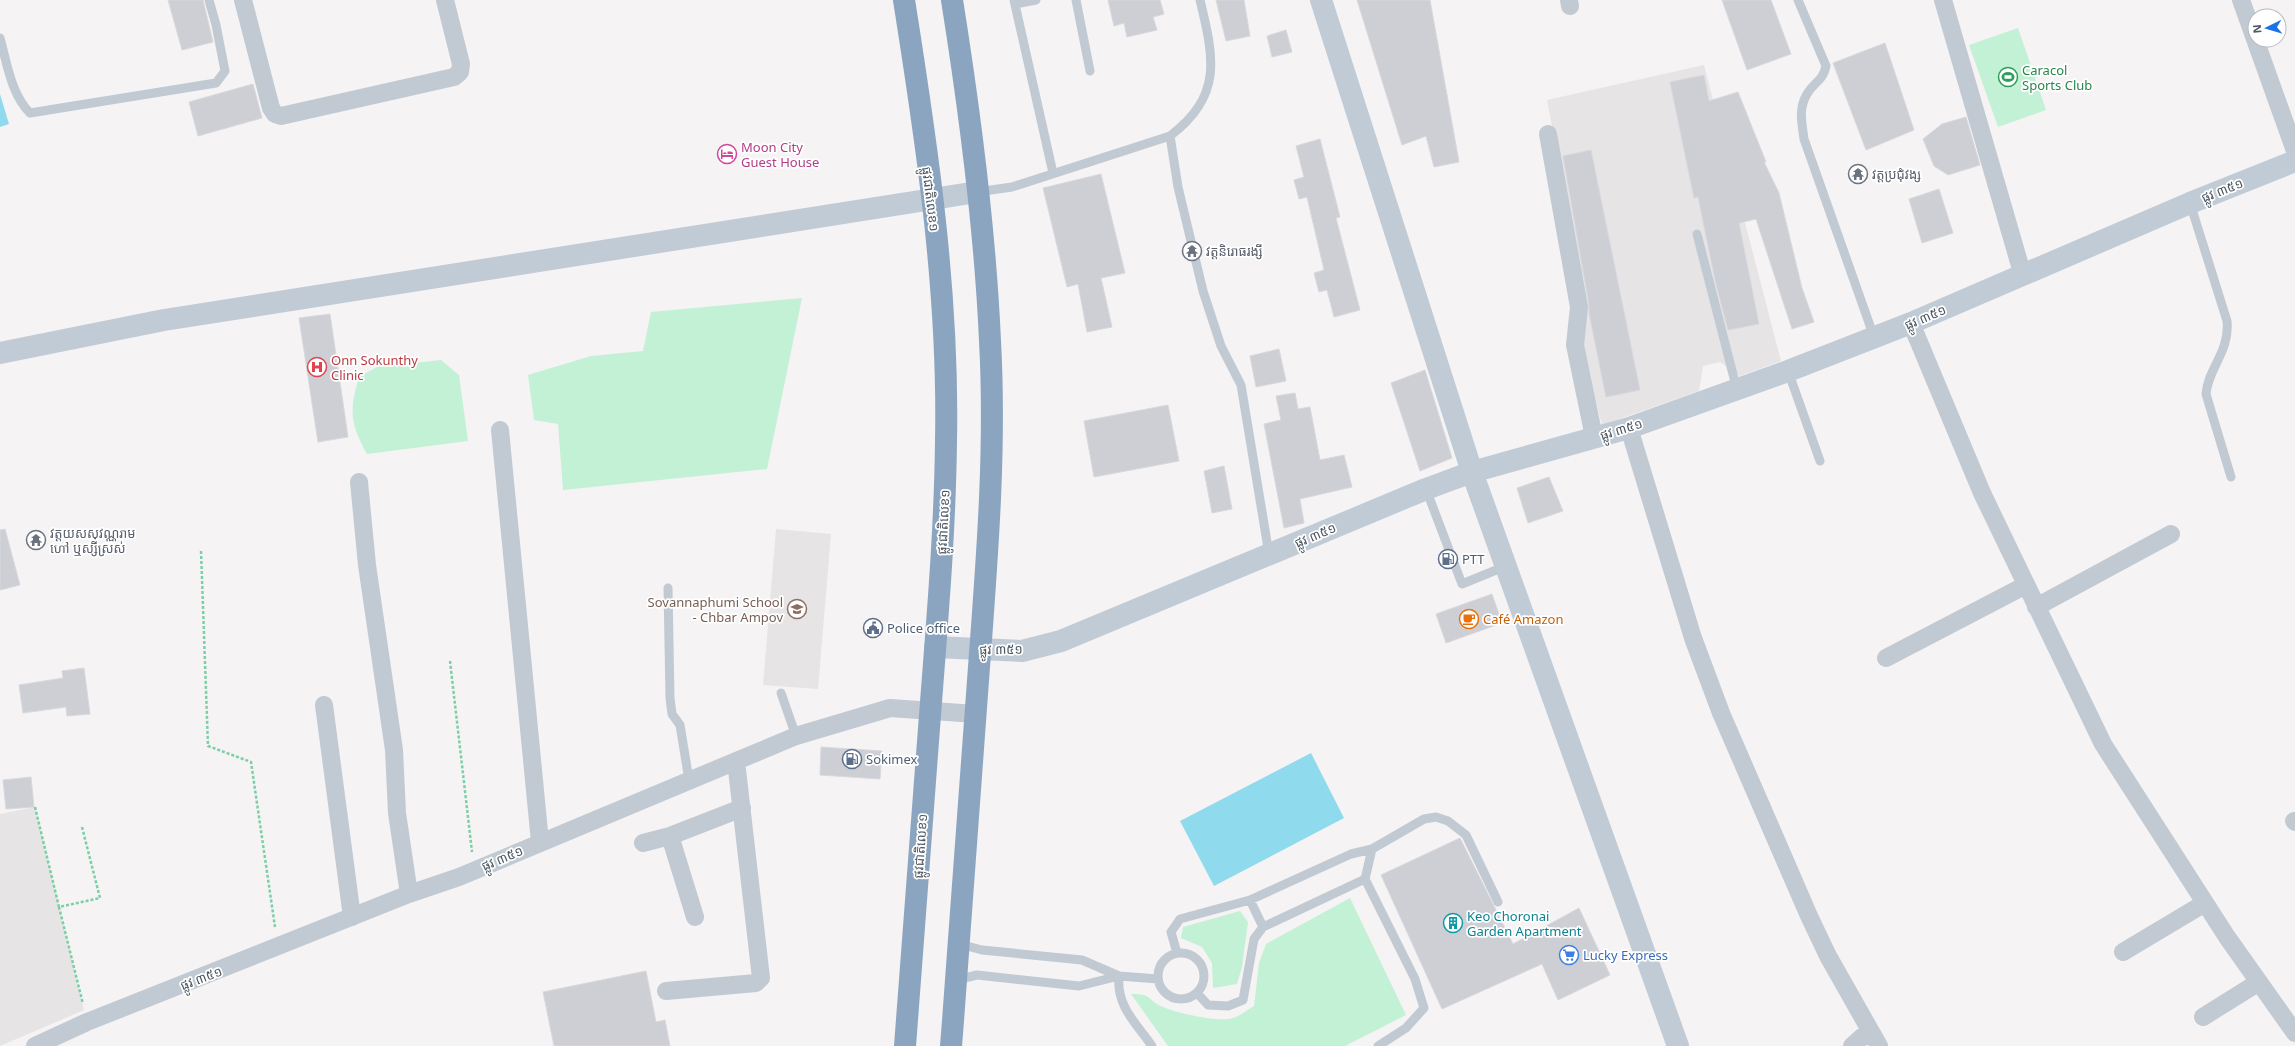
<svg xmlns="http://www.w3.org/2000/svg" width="2295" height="1046" viewBox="0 0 2295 1046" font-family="'Noto Sans','Noto Sans Khmer',sans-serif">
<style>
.education{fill:#e6e4e5}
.green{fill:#c3f1d5}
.water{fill:#90daee}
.building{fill:#cdcfd5;stroke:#d7d9de}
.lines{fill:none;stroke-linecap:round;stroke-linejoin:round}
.path{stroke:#7ad0a6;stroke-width:2.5;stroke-dasharray:3 2;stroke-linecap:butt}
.lane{stroke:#c1cad2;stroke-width:9}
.street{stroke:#c1cad2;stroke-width:18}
.secondary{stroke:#c1cbd6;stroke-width:22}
.highway{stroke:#8ba5c1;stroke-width:22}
.labels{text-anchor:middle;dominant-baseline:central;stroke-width:3.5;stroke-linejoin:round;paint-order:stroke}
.leisure-label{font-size:13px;fill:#27864d;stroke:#fff;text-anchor:start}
.hotel-label{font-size:13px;fill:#b23c85;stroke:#fff;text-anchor:start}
.worship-label{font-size:13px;fill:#5b616d;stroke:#fff;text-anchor:start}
.street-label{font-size:13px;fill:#4a5661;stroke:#fff}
.health-label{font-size:13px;fill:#be3a42;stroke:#fff;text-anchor:start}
.service-label{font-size:13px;fill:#4e5e75;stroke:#fff;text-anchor:start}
.education-label{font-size:13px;fill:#785e54;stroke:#fff;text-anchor:end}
.food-label{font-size:13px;fill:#c56008;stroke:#fff;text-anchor:start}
.culture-label{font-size:13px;fill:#0d838f;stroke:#fff;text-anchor:start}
.shop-label{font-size:13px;fill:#366cbe;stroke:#fff;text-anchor:start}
</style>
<rect width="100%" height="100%" fill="#f5f3f3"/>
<path class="education" d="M1704,65l77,296 -41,15 -20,-14 -17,4 -4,25 -97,34 -21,-82 6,-31 -40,-212z
M776,529l55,5 -13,155 -55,-4z
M35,807l49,203 -84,36v-232z"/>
<path class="green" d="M2018,28l28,82 -48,17 -29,-82z
M802,298l-35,171 -204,21 -5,-66 -24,-4 -6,-45 63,-19 52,-5 8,-39z
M441,360l18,15 9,66 -101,13c-17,-31 -18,-43 -8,-77l18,-10z
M1350,898l56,117 -61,31h-177l-37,-52c23,0 15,6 32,13 15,6 55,16 70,11 7,-2 14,-8 21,-12l5,-43 7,-19z
M1240,911l8,11 -6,45 -5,17 -24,4 -1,-25 -10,-16 -21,-9 2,-11z"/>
<path class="water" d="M0,94l9,30 -9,3z
M1311,753l33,65 -130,68 -34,-65z"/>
<path class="building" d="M168,0h35l10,42 -31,8z
M1108,0h52l4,14 -11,3 4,13 -30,7 -3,-14 -10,3z
M1216,0h28l6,36 -24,5z
M1357,0h73l29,162 -25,5 -8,-31 -24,9z
M1722,0h49l20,54 -44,16z
M1286,30l6,22 -20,5 -5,-21z
M1885,43l29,87 -48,20 -33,-87z
M1704,75l5,26 29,-9 28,70h-2l15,31 23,95 12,34 -22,7 -36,-110 -17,4 20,101 -31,6 -13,-50 -17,-83 -4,1 -24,-116z
M253,84l9,34 -64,18 -9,-34z
M1966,117l14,48 -32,10 -14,-9 -11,-27 19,-15z
M1320,139l20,78 -4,1 24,92 -26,7 -7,-27 -8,2 -5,-19 10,-3 -17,-73 -8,2 -5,-19 10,-3 -8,-31z
M1591,150l49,240 -34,7 -17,-84v-8l-26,-149z
M1101,174l24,99 -24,5 11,49 -25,5 -9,-48 -11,3 -24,-99z
M1939,189l14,44 -31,10 -13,-44z
M330,314l18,123 -30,5 -19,-124z
M1279,349l7,32 -30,6 -6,-31z
M1425,370l27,88 -32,13 -29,-88z
M1295,393l3,16 12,-2 10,53 24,-5 8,32 -52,12 4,24 -20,5 -20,-104 17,-4 -5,-24z
M1168,405l11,56 -85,16 -10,-56z
M1224,466l8,43 -20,4 -8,-42z
M1549,477l14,34 -35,12 -11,-35z
M5,529l15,56 -20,5v-60z
M1492,594l10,29 -56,20 -10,-29z
M84,668l6,46 -23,2 -1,-9 -43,6 -4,-28 44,-7 -1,-7z
M821,747l61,4 -2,28 -60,-4z
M31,777l3,30 -28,2 -3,-29z
M1460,838l53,106 66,-36 31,67 -52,25 -16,-36 -100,45 -61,-134z
M646,971l10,51 9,-2 5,26h-116l-11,-54z"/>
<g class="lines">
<path class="path" d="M201,551l7,195 43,16 24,165
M450,661l22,191
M35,807l24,100
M82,827l18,71 -41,9 24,97"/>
<path class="lane" d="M1014,0l39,173
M1076,0l14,71
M1200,0c14,58 23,96 -30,136l8,51 25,104 18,55 20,39 28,169
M1798,0l28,66c-3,15 -12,16 -19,28 -9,15 -5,29 -3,45l70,198
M1015,4l21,-4
M0,38c7,25 11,56 30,75l186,-30 9,-12 -9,-46 -7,-25
M977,192l35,-5 158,-51
M2190,203l37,118c3,31 -19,47 -21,73l25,83
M1697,234l40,156
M1788,371l32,90
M1426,489l36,95 44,-18
M668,588l2,110 2,16 8,11 9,55
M781,693l15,43
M1250,900l13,27
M959,944l23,6 100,10 37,16
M1158 976a23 23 0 1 1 46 0a23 23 0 1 1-46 0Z
M1177,953l-6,-21 9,-13 70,-19 101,-46 21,-5
M956,980l21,-5 102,11 40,-10
M1197,993l11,12 20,1 15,-6 11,-61 9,-12 102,-48
M1152,1046c-16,-23 -36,-40 -33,-70l39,3
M1378,1046l28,-18 18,-20 -9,-29 -50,-100 7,-30 52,-30 12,-2 12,4 18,14 32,67"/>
<path class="street" d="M243,0l28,108 4,6 6,2 173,-39 6,-5 1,-8 -16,-64
M1569,0l1,6
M1943,0l80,276
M2241,0l54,151
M1548,134l31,173 -4,38 19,92
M1911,323l71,170 121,251 124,193 68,96
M1629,428l64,210 28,75 88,203 19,40 51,90
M500,430l40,412
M359,482l8,83 27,185 3,63 12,81
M2036,607l135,-73
M1886,658l140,-73
M324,705l28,212
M2294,821l1,1
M670,836l25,81
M643,843l27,-7 72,-28
M2123,952l82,-49
M666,991l90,-8 5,-5 -25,-217
M2203,1017l56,-35
M35,1046l52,-24 322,-128 50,-17 337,-141 94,-28 86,6
M1852,1046l18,-16"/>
<path class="secondary" d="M1321,0l151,472 206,574
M0,353l164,-33 813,-128
M935,647l87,4 39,-10 365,-152 46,-17 157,-44 159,-57 123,-48 279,-120 105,-42"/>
<path class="highway" d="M904,0c23,145 45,293 42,441 -1,91 -9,182 -16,274 -8,110 -17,221 -25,331
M951,1046c10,-126 19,-252 28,-379 8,-108 17,-218 11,-326 -5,-114 -20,-228 -38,-341"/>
</g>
<defs>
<symbol id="stadium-ring" viewBox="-11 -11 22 22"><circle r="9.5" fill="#fff" stroke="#2e9e5b" stroke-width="1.5"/><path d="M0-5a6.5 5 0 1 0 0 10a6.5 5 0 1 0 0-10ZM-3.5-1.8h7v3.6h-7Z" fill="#2e9e5b"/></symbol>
<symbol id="hotel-ring" viewBox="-11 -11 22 22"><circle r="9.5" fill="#fff" stroke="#d1479c" stroke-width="1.5"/><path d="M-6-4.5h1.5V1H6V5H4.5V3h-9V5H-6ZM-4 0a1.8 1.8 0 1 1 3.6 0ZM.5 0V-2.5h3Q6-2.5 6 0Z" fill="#d1479c"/></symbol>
<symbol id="temple-ring" viewBox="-11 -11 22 22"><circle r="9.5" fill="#fff" stroke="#6b7280" stroke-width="1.5"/><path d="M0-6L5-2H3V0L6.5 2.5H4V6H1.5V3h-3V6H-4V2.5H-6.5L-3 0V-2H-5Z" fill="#6b7280"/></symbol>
<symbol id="hospital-ring" viewBox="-11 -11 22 22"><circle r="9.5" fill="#fff" stroke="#e0444e" stroke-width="1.5"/><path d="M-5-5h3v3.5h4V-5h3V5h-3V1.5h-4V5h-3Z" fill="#e0444e"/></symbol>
<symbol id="fuel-ring" viewBox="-11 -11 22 22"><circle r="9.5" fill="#fff" stroke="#5c6f8a" stroke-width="1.5"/><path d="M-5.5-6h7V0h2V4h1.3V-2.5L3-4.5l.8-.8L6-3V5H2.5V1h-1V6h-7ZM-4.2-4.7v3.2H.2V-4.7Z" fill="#5c6f8a"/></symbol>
<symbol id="school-ring" viewBox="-11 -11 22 22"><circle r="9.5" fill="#fff" stroke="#8d6e63" stroke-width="1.5"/><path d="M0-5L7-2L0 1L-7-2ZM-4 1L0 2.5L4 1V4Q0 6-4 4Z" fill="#8d6e63"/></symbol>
<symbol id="cafe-ring" viewBox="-11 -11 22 22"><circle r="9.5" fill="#fff" stroke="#e8710a" stroke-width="1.5"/><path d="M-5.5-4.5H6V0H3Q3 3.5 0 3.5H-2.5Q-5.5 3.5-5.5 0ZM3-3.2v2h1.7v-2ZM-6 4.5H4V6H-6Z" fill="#e8710a"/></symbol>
<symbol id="civic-ring" viewBox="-11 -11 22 22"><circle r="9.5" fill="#fff" stroke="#5c6f8a" stroke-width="1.5"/><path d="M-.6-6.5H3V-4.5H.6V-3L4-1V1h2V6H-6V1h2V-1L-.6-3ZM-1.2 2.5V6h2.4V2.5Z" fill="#5c6f8a"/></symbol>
<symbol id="building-ring" viewBox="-11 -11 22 22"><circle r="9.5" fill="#fff" stroke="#0f9aa8" stroke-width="1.5"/><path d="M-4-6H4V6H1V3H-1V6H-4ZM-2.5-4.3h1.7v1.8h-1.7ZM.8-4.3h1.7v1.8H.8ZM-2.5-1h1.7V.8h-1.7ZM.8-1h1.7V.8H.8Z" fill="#0f9aa8"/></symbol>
<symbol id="supermarket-ring" viewBox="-11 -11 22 22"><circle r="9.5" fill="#fff" stroke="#3f7fe0" stroke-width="1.5"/><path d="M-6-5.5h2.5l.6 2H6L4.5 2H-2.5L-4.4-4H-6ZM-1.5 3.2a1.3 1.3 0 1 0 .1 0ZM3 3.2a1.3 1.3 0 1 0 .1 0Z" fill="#3f7fe0"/></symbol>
</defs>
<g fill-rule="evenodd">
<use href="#stadium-ring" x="1997" y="66" width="22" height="22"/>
<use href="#hotel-ring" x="716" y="143" width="22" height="22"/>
<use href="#temple-ring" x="1847" y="163" width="22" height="22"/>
<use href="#temple-ring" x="1181" y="240" width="22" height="22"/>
<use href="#hospital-ring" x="306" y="356" width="22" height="22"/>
<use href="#temple-ring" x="25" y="529" width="22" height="22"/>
<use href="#fuel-ring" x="1437" y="548" width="22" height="22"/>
<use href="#school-ring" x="786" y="598" width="22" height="22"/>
<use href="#cafe-ring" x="1458" y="608" width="22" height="22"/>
<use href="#civic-ring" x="862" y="617" width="22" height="22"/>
<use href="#fuel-ring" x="841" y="748" width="22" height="22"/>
<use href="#building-ring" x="1442" y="912" width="22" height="22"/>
<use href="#supermarket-ring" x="1558" y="944" width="22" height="22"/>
</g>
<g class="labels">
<g class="leisure-label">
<text x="2022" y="70">Caracol<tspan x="2022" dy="15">Sports Club</tspan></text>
</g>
<g class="hotel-label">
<text x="741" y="147">Moon City<tspan x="741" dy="15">Guest House</tspan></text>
</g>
<g class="worship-label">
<text x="1872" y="174">វត្តប្រជុំវង្ស</text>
<text x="1206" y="251">វត្តនិរោធរង្សី</text>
<text x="50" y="533">វត្តយសសុវណ្ណរាម<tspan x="50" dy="15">ហៅ ឬស្សីស្រស់</tspan></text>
</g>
<g class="street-label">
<text transform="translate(2222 190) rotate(-22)">ផ្លូវ ៣៥១</text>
<text transform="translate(931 199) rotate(83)">ផ្លូវជាតិលេខ១</text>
<text transform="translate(1925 317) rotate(-23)">ផ្លូវ ៣៥១</text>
<text transform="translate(1621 429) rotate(-17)">ផ្លូវ ៣៥១</text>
<text transform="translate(943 522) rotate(-87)">ផ្លូវជាតិលេខ១</text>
<text transform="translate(1315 535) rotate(-23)">ផ្លូវ ៣៥១</text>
<text transform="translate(1001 649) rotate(-1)">ផ្លូវ ៣៥១</text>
<text transform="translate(920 846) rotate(-86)">ផ្លូវជាតិលេខ១</text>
<text transform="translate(502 858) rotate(-23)">ផ្លូវ ៣៥១</text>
<text transform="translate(201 978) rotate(-21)">ផ្លូវ ៣៥១</text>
</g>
<g class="health-label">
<text x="331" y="360">Onn Sokunthy<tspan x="331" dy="15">Clinic</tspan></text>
</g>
<g class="service-label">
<text x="1462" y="559">PTT</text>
<text x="887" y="628">Police office</text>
<text x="866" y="759">Sokimex</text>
</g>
<g class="education-label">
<text x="783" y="602">Sovannaphumi School<tspan x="783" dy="15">- Chbar Ampov</tspan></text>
</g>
<g class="food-label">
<text x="1483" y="619">Café Amazon</text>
</g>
<g class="culture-label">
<text x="1467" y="916">Keo Choronai<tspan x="1467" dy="15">Garden Apartment</tspan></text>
</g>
<g class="shop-label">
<text x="1583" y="955">Lucky Express</text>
</g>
</g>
<g transform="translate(2267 28) rotate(265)"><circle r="19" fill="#ffffff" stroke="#b7bbc0"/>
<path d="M0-3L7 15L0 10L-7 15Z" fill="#1a73e8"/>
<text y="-6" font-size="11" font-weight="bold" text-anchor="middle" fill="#4a5661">N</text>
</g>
</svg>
